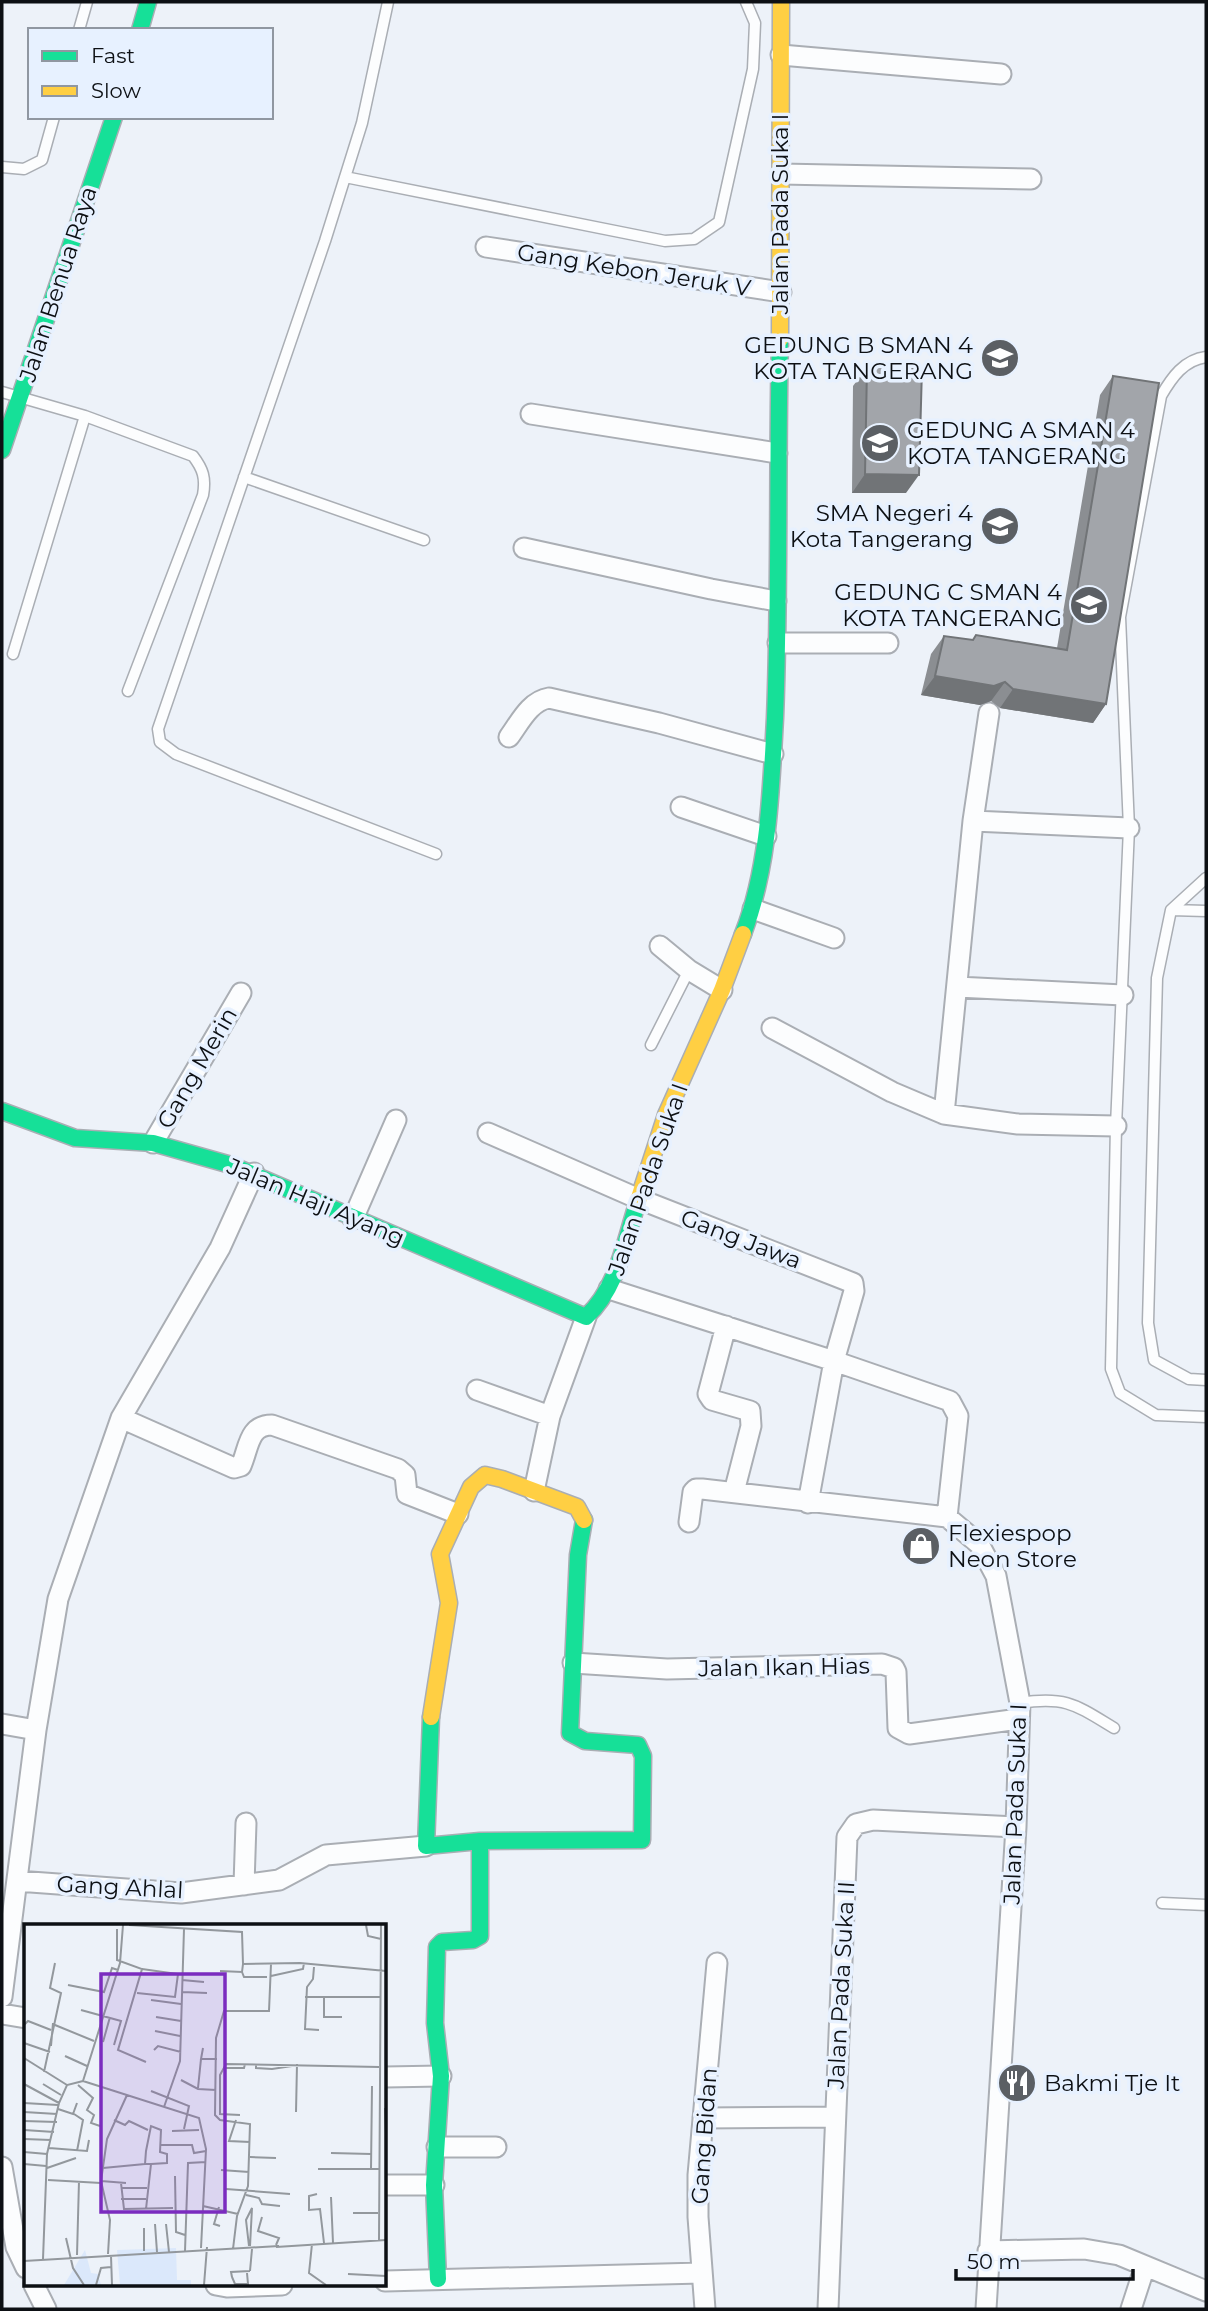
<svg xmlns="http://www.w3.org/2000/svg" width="1208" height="2311" viewBox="0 0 1208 2311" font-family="Montserrat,sans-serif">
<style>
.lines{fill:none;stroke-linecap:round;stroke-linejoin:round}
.lane-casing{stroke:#aaaeb4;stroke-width:13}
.street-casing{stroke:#aaaeb4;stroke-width:23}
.fast-casing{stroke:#aaaeb4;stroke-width:19}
.slow-casing{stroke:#aaaeb4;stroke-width:19}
.lane{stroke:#fcfdfe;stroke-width:10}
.street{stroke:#fcfdfe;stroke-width:19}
.fast{stroke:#16e098;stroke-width:16}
.slow{stroke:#ffcf43;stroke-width:16}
.wall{fill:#8b8e92}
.shaded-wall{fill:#717477}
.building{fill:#a2a5aa;stroke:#717477;stroke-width:2}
.labels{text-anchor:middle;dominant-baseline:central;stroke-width:7;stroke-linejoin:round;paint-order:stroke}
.street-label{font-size:23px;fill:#0d1014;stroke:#e7f1ff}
.poi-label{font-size:23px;fill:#0d1014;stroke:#e7f1ff;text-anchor:end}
.inset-road{fill:none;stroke:#93989d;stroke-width:2}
.view{fill:#7b2cbf;fill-opacity:0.15;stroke:#7b2cbf;stroke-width:3.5}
.inset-edge{fill:none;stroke:#0d1014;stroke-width:3.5}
</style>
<rect width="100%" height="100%" fill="#edf2f9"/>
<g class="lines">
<defs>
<path id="lane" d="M388,2l-26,121 -37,118 -167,488 2,13 16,12 260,100
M79,30l8,-28
M2,167l22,2 18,-9 12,-43
M345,177l320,64 29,-2 25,-17 34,-153 2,-46 -9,-21
M1206,357c-22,3 -34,20 -45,39l-41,221 9,211 -13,298 -5,243 9,24 36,22 50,2
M2,392l83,24 108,40c10,13 13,22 10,39l-75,196
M244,477l180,63
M13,654l72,-238
M1206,878l-35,32 -14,68 -9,345 6,37 35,19 17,1
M1171,910l35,1
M651,1045l38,-75
M1020,1703c46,-7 56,2 94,25
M1162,1903l44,2"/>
<path id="street" d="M781,55l220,19
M781,174l250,5
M486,247l295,45
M531,414l246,39
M524,548l187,41 65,12
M778,643h110
M989,713l-16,108 156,7
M509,737c11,-15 21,-36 40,-39l110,25 114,31
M681,807l85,29
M753,909l81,29
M660,946l29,24 33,20
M957,987l166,8
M772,1028l120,64 52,22 74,10 98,2
M944,1114l29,-293
M488,1133l151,66 214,84 1,8 -20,70 -26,142
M153,1143l88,-150
M353,1219l43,-99
M609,1289l225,72 116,40 8,15 -11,101 32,27 17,32 24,127 -4,124 -30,482
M726,1326l-18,68 4,6 38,11 1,15 -17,66
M477,1390l73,26
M121,1418l113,50 7,-2c8,-18 7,-41 31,-41l126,44 7,6 2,19 51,20
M534,1491l16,-75 36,-99
M689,1522l4,-30 3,-3h6l245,28
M573,1663l94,6 215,-5 12,4 2,4 2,56 11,6 110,-15
M2,1724l34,6
M17,1881l164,12 98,-13 47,-25 100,-9
M244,1885l2,-62
M2,1997l34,-267 22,-131 63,-181 99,-170 34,-75
M2,2014l24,4
M385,2077l56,-1
M703,2118l132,-1
M437,2147h59
M2,2167l14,80 10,21
M385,2185h49
M988,2251l96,-2 35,6 87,36
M385,2281l316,-8
M34,2285l12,24
M216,2285l11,2 55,-2
M705,2309l-7,-92v-42l19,-212
M828,2309l19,-472 9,-13 17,-4 143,7
M1131,2309l14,-43"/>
<path id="fast" d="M140,30l8,-28
M2,450l112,-333
M743,934c26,-67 28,-144 32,-216 5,-126 2,-253 5,-379
M2,1111l73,27 78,5 78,22 355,152c32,-29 39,-77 52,-116
M431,1717l-5,129 54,-5v95l-7,4 -31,2 -5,5 -2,76 6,53 -7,109 4,94
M480,1841l162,-1 1,-84 -5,-11 -53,-4 -15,-8 8,-178 6,-35"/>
<path id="slow" d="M780,339l1,-337
M638,1201l28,-86 56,-125 21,-56
M431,1717l18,-114 -9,-49 31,-67 14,-12 17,4 75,28 7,13"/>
</defs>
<use href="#lane" class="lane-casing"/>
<use href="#street" class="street-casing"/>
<use href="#fast" class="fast-casing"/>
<use href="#slow" class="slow-casing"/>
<use href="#lane" class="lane"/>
<use href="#street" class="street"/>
<use href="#fast" class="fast"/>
<use href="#slow" class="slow"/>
</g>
<path class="wall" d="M867,367l39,126h-54l1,-107z
M1113,376l-7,328 -13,19 -93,-15 -9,-7 -11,4 -59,-10 10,-41 13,-18 29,4 84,8 43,-253z"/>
<path class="shaded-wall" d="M865,474l54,1 -13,18h-54z
M935,676l70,6 -14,19 -11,4 -59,-10z
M1013,689l93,15 -13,19 -93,-15z"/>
<path class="building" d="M867,367l55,1 -3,107 -54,-1z
M1113,376l46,7 -53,321 -93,-15 -8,-7 -11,4 -59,-10 9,-40 29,4 3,-5 91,15z"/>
<defs>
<symbol id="school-disc" viewBox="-11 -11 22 22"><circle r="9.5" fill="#5b5f64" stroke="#e7f1ff"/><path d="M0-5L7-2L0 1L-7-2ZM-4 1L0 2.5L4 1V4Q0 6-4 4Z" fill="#fff"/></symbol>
<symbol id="shop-disc" viewBox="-11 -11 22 22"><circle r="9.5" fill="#5b5f64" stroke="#e7f1ff"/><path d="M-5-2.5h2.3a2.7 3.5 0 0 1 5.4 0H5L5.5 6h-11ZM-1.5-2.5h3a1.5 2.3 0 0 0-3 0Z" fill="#fff"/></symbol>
<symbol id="restaurant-disc" viewBox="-11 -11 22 22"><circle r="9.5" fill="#5b5f64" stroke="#e7f1ff"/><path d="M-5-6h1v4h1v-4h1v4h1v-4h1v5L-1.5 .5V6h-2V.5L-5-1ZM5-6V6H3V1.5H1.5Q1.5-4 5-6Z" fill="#fff"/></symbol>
</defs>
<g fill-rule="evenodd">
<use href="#school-disc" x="978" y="336" width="44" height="44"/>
<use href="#school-disc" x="858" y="421" width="44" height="44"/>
<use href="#school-disc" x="978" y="504" width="44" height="44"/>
<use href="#school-disc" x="1067" y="583" width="44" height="44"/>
<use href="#shop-disc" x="899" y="1524" width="44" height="44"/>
<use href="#restaurant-disc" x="995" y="2061" width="44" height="44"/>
</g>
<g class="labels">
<g class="street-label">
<text transform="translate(780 214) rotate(-90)">Jalan Pada Suka I</text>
<text transform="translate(634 270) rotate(9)">Gang Kebon Jeruk V</text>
<text transform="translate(58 284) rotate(-72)">Jalan Benua Raya</text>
<text transform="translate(197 1068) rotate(-60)">Gang Merin</text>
<text transform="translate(648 1179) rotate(-71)">Jalan Pada Suka I</text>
<text transform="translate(316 1202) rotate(23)">Jalan Haji Ayang</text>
<text transform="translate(741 1239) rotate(21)">Gang Jawa</text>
<text transform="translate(784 1667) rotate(-1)">Jalan Ikan Hias</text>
<text transform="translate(1015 1804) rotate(-88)">Jalan Pada Suka I</text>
<text transform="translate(120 1887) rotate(3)">Gang Ahlal</text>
<text transform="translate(841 1985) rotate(-87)">Jalan Pada Suka II</text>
<text transform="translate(704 2136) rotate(-86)">Gang Bidan</text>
</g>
<g class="poi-label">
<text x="973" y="345">GEDUNG B SMAN 4<tspan x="973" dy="26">KOTA TANGERANG</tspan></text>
<text x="907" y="430" text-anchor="start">GEDUNG A SMAN 4<tspan x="907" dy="26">KOTA TANGERANG</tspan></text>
<text x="973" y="513">SMA Negeri 4<tspan x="973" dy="26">Kota Tangerang</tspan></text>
<text x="1062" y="592">GEDUNG C SMAN 4<tspan x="1062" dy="26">KOTA TANGERANG</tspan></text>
<text x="948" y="1533" text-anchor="start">Flexiespop<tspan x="948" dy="26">Neon Store</tspan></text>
<text x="1044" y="2083" text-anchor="start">Bakmi Tje It</text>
</g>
</g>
<g transform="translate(24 1924)">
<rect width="362" height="362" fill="#edf2f9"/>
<path d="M152,324l1,32h14v5h-71l-3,-35zM61,326l6,23 7,1 3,11h-37z" fill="#dbe8fb"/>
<path class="inset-road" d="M105,1l113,7 1,32 57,-1 86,8M342,1l2,11 13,3M93,5v31l25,9 -24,81 28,12M290,43l-1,12 -6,8 -2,42 14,1M196,47l22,1 1,-8M218,48l2,5h23M247,52l32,-7 1,-6M158,56l22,2M44,61l36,7 8,-24 6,2M158,68l25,1M113,69l38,4 3,-23 -36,-5M281,73h75M300,73v20h18M127,76l30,4M57,86l40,11 -7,24M132,93l25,4M0,101l4,-4 23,9M31,101l39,16M131,107l25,5M79,118l7,-25M0,119l26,9M27,122l2,-23M179,124l-2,11h16M130,126l4,-4 23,6M41,132l22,10M0,134l43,27M232,140v4l16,1 20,-3M199,144h21l1,-4M20,148l17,-79 -11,-5 5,-25M157,156l17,9 18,1M59,157l116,37 7,31 -5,99M59,157l37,-118 3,-38M0,160l35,19M19,160l18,11M54,161l15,13 -6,12 7,5 -3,8 9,3M174,164l3,-29M127,167l38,15 -5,23M0,179l34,2M140,183l16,-46 4,-132M361,184l1,25M34,185l15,5 4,-11M0,188l33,2M272,188l1,-48M50,190l9,6 -6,31M216,191l-20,-1v-39l6,-11 153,3M90,196l11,5 4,-4 19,9M212,196l-7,21 21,1M0,197l33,1M0,206l30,2M148,207l27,-1M0,215l27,1M136,221h32l2,8 12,-2M25,224l38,3 2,-11M0,228l23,2M307,229l40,1M226,233l26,1M0,240l22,2M23,244l29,-10M79,244l42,-4M294,245h61M347,245l1,-83M197,246l28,2M151,252l1,56 9,3M24,256l53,3M77,257l25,2M97,259l3,26 49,-1M97,264h26M202,265l64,5M293,270l-8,2v14l11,-1 4,34M222,271l13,3 3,6 18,2M307,273l2,46M97,275h25M179,282l35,8M195,283l-5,17 6,2M122,285l5,-45h-6l1,-13 5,-25 10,4 -1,22 7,2v9l-16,1M329,289h25M238,293l-4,14 21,7 -3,7M131,300l2,28M142,300l3,28M42,314l7,30 11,17M355,316l2,-315M288,320l-3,29 17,12M225,322l-3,-26 6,-12 -2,38M252,323l110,-7M209,325l4,-33 11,-30 2,-62 -30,-4 -5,-5 1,-77 8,-27h45l2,-47M120,327v-23M161,327l3,-88 18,-1M84,330l2,-34 -9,-39 6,-42 20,-44M53,331l2,-74M87,332l1,29M19,335l4,-105 12,-51 8,-18 16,-4M0,337l255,-15M226,347l2,-22M324,350l38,2M208,353l3,7h13l-1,-11M208,353l-1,-5 19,-1M72,361l5,-17 10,-1M180,361l3,-38"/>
<path class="view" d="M77,50h124v238h-124z"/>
<rect width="362" height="362" class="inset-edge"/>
</g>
<rect width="1208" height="2311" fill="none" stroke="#0d1014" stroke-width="7"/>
<rect x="28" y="28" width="245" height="91" fill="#e7f1ff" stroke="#9097a1" stroke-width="2"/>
<rect x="42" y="51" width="35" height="10" fill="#16e098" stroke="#9097a1" stroke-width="2"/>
<text x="91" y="63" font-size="21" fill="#0d1014">Fast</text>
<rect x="42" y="86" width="35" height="10" fill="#ffcf43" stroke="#9097a1" stroke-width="2"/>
<text x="91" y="98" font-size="21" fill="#0d1014">Slow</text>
<path d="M956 2269v10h177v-10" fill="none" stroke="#0d1014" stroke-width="3.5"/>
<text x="967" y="2269" font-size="21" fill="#0d1014" stroke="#e7f1ff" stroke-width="5" paint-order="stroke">50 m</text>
</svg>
